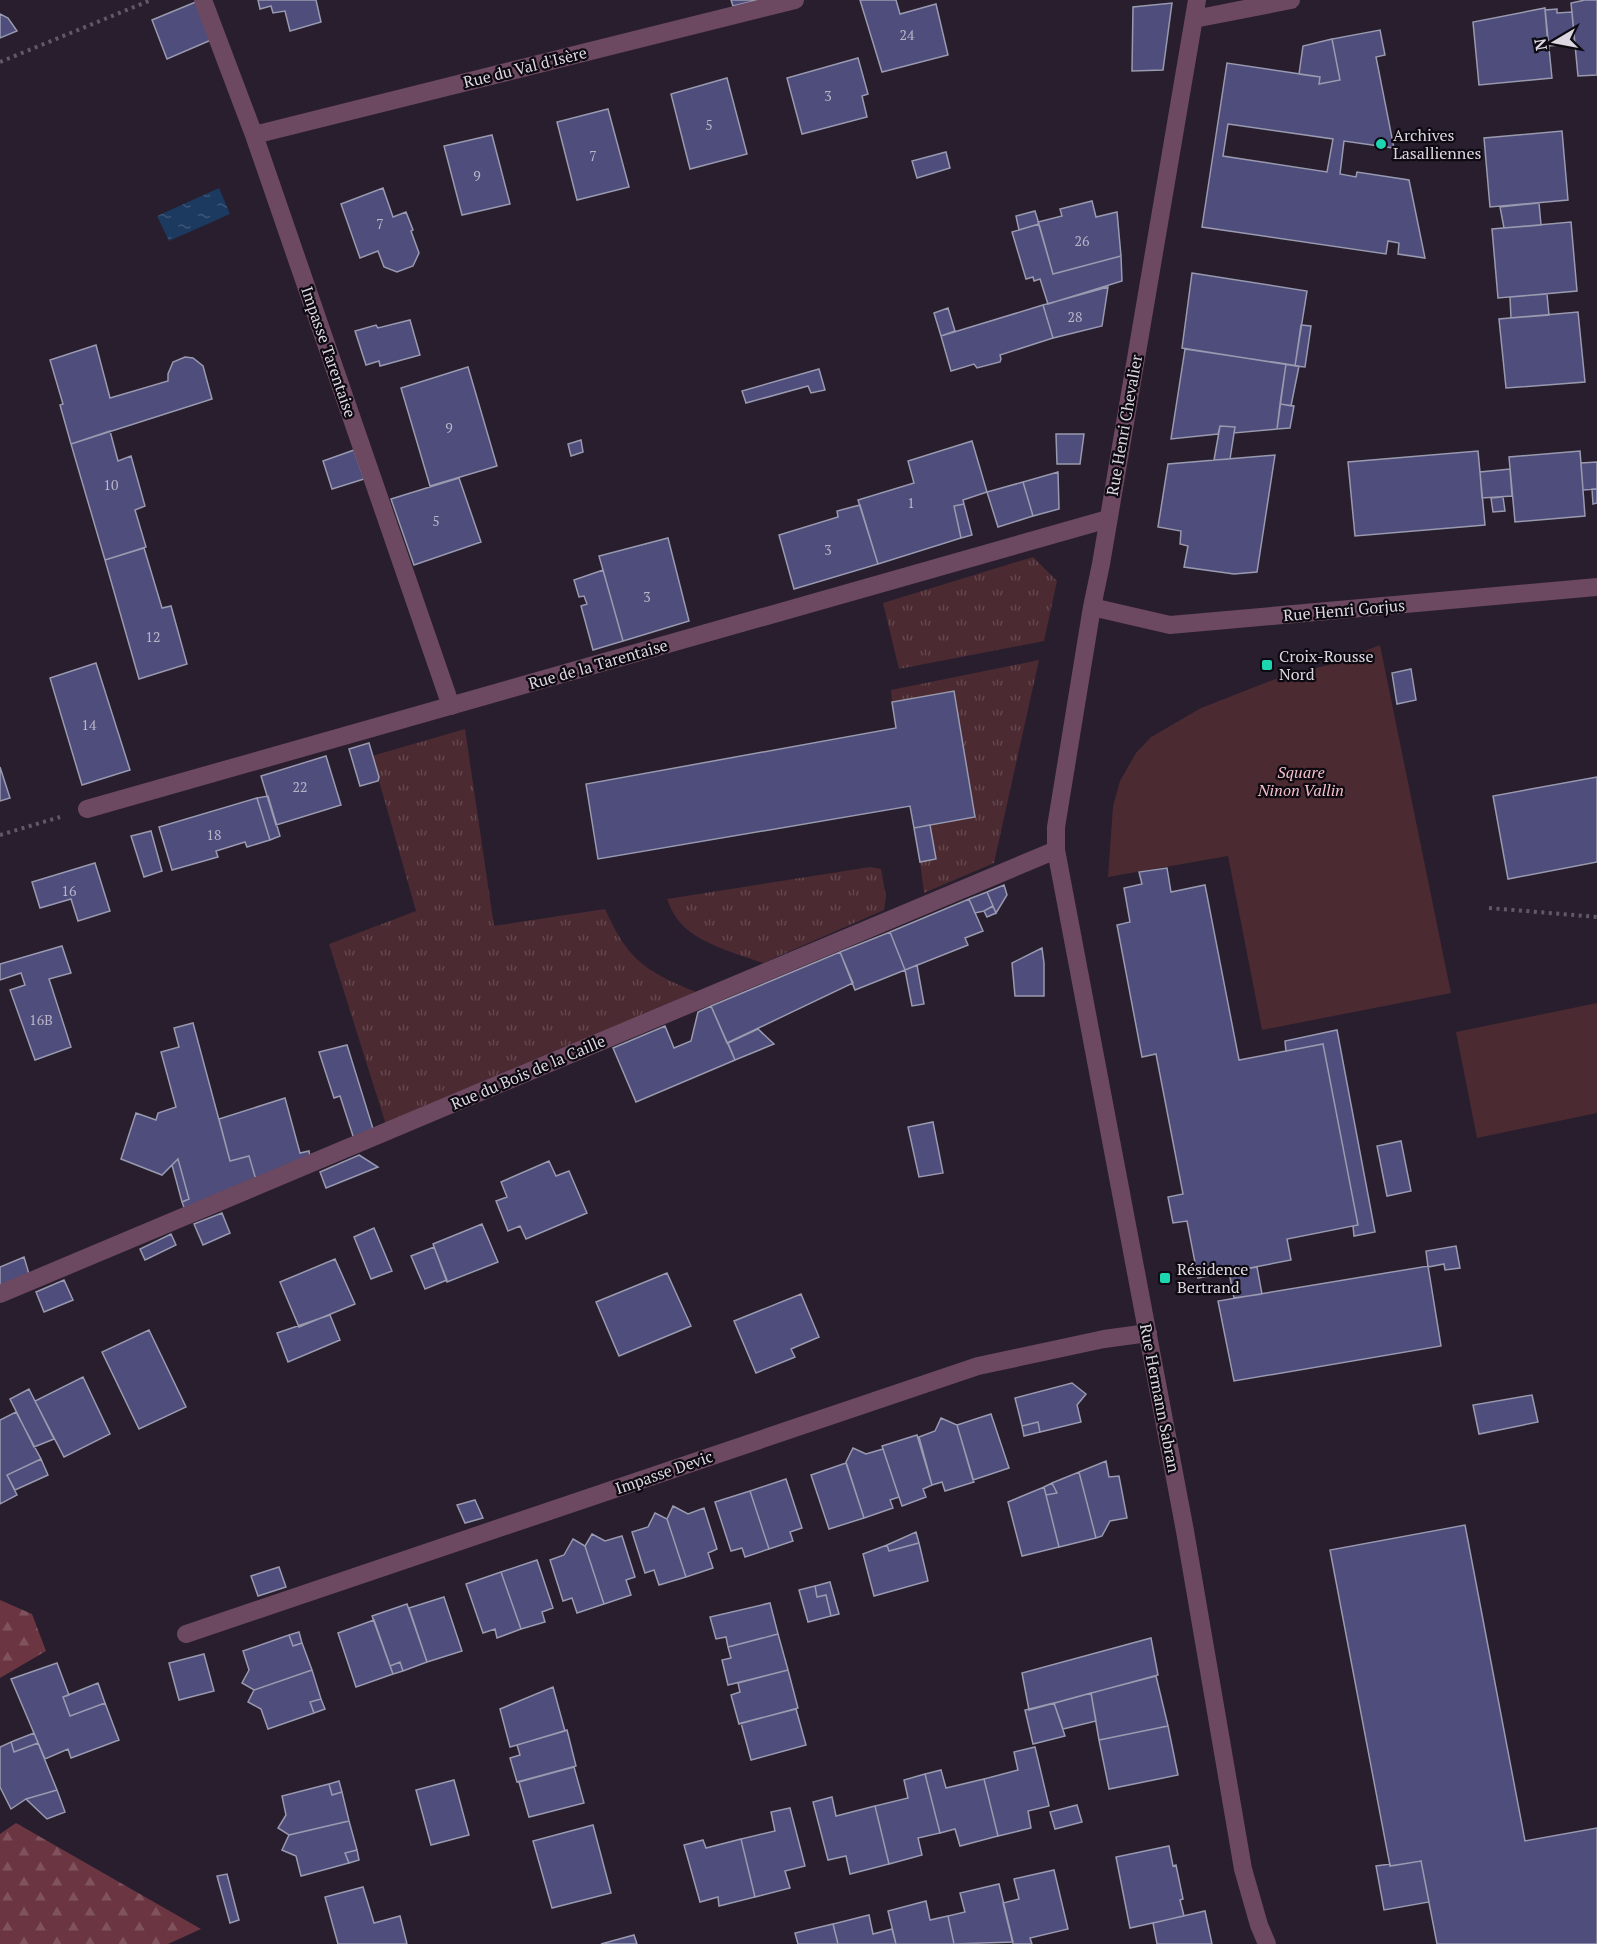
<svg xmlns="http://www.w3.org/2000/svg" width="1597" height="1944" viewBox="0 0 1597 1944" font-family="'PT Serif',serif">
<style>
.grass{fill:url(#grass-tufts)}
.forest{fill:url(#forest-firs)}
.park{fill:#4b2a31}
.water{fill:url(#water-ripples)}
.building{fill:#4e4d7c;stroke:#9999af;stroke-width:1.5;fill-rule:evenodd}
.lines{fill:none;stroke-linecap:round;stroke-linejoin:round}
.path{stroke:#625967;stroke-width:4;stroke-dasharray:3 4.5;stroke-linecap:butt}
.lane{stroke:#6c4861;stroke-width:18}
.street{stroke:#6c4861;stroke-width:18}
.poi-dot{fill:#1cd5b1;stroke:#0e0a11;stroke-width:2}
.labels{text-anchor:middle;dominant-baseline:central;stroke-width:4.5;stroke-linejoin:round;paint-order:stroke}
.number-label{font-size:14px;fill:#b9b4c8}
.street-label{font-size:16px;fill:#ddd7e2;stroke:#0e0a11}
.poi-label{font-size:16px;fill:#ddd7e2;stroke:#0e0a11;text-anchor:start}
.park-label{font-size:16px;font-style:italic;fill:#f6bfc9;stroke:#0e0a11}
</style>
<defs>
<pattern id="grass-tufts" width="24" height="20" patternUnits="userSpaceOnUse" patternTransform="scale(1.5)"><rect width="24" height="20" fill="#4b2a31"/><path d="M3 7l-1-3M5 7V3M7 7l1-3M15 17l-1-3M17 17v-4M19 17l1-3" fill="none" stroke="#64484f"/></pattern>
<pattern id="forest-firs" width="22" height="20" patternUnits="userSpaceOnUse" patternTransform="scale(1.5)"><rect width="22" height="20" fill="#6b3642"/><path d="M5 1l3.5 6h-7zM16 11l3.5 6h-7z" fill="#80525d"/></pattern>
<pattern id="water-ripples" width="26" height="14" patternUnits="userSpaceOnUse" patternTransform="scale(1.5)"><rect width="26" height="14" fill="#1c3960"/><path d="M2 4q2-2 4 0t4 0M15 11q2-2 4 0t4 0" fill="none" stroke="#3d5576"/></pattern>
</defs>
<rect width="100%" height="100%" fill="#281e2e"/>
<path class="grass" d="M1033,557l24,24 -13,60 -145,28 -16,-66z
M1039,660l-45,203 -70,30 -4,-31 16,-3 -6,-34 45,-9 -21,-125 -62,11 -1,-12z
M465,729l29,197 111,-17c23,51 40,62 91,83l-310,133 -57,-181 87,-33 -44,-155z
M870,867l11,2 5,28 -2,13 -121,53c-26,-9 -69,-21 -85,-43 -5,-6 -8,-14 -11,-21z"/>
<path class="forest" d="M0,1600l32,14 14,37 -46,27z
M16,1823l185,106 -33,15h-168v-110z"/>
<path class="park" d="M1380,645l71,348 -189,37 -34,-174 -120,21 5,-71 7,-25 16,-28 15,-16 50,-29 77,-30 54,-14z
M1597,1003v110l-120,25 -21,-106z"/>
<path class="water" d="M219,188l11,26 -61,27 -12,-25z"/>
<path class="building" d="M258,0h58l5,22 -31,9 -5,-20 -12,2 -2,-7 -11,3z
M731,0h27l-25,6z
M860,0h36l4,14 36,-10 12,51 -66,17z
M1585,0h12v75l-19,1 -7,-73z
M198,1l13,39 -44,19 -15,-39z
M1172,3l-9,67 -31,1 1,-64z
M1545,8l7,70 -73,7 -6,-63z
M1557,9v4l15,-1 3,32 -27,2 -3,-36z
M0,14l8,4 9,13 -17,7z
M1380,30l5,25 -9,2 18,91 -50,-7 -4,33 16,3 1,-5 52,8 16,78 -27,-4 1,-11 -11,-2 -2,13 -184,-27 25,-164 93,14 -1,7 21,-4 -8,-41zM1228,124l105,15 -6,33 -104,-16z
M1332,39l8,41 -21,4 1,-7 -21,-3 4,-28z
M858,58l10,36 -6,2 5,21 -65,17 -15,-56z
M727,78l20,76 -57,15 -19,-75z
M608,109l21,78 -52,13 -20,-78z
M1562,131l6,69 -78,7 -6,-69z
M492,135l18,69 -48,11 -18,-69z
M946,152l4,16 -33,10 -5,-17z
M383,188l10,29 13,-5 7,18 -2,1 8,22 -6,13 -16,6 -13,-5 -6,-16 -18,7 -19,-54z
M1092,201l4,16 21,-5 4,44 -68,18 -15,-52 24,-6 -2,-7z
M1539,203l2,22 -37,3 -4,-21z
M1035,211l4,13 -20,6 -3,-14z
M1571,222l6,69 -79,7 -6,-69z
M1039,224l14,50 68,-18 1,25 -74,23 -8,-25 -6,2 -1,-4 -7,2 -14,-47z
M1192,273l115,18 -12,75 -113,-18z
M1108,287l-6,39 -49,12 -10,-33z
M1547,294l2,21 -38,3 -1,-21z
M1043,305l10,33 -53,17 1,4 -1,3 -23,6 -3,-4 -23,7 -10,-35z
M948,308l7,23 -14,5 -7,-23z
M1578,312l7,70 -79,6 -7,-69z
M410,320l10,35 -40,11 -1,-5 -13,4 -11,-34 21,-6 2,3z
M1301,325l10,1 -6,41 -10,-1z
M96,345l14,53 58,-17v-7l5,-12 12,-5 8,1 10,8 9,33 -141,45 -11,-39 3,-1 -13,-44z
M1185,349l101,15 -9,65 -43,4 1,-6 -15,-1 -2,8 -47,5z
M1286,364l13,2 -8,40 -11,-2z
M468,367l29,99 -67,20 -29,-98z
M819,369l6,21 -14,3 -3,-7 -62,17 -4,-12z
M1280,404l14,2 -4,22 -13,1z
M1220,426l15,1 -5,32 -16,1z
M110,431l8,30 13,-5 14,50 -10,4 11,37 -41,13 -34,-116z
M1056,434h28l-4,30h-23z
M581,440l2,12 -12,4 -3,-12z
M972,441l15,51 -24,8 1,4 -10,2 7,32 -83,26 -20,-64 56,-17 -6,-22z
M354,450l10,29 -32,10 -9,-28z
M1478,451l7,74 -130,11 -7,-74z
M1580,451l5,65 -70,6 -6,-65z
M1275,455l-18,117 -23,2 -50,-7 4,-21 -8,-2 1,-13 -23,-4 10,-63z
M1597,462v27l-14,1 -2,-27z
M1510,469l2,27 -30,2 -2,-26z
M1058,472l1,37 -26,7 -10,-34z
M459,478l22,64 -67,23 -23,-66z
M1023,482l10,34 -35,11 -11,-35z
M1592,489h5v14l-4,1z
M1503,497l2,14 -12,1 -2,-14z
M964,504l8,31 -11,3 -7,-32z
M860,505l18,59 -84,25 -15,-54 59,-18 -1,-6z
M668,538l21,83 -66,20 -24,-85z
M144,548l18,60 9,-2 16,58 -48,15 -34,-119z
M603,570l20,71 -30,9 -12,-44 6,-2 -3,-8 -5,1 -5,-17z
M96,663l34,107 -48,15 -32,-107z
M1411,669l5,31 -19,4 -5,-31z
M954,691l21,126 -61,11 -4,-22 -312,53 -12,-75 310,-56 -4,-26z
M369,743l10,34 -1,4 -18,5 -11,-37z
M326,756l15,49 -65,20 -15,-49z
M0,767l10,31 -10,3z
M1597,777v85l-89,17 -15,-83z
M268,796l12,40 -10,4 -13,-42z
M257,798l13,42 -23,7 -2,-5 -29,9 2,6 -46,13 -13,-43z
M930,825l6,34 -16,3 -6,-34z
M151,831l11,40 -18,6 -13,-41z
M95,863l15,48 -32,10 -7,-22 -31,9 -8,-26z
M1167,868l4,24 34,-7 34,175 84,-16 35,181 -71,14 4,21 -93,18 -11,-57 -14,2 -5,-26 15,-3 -27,-140 -14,3 -25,-132 13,-3 -6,-34 18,-4 -3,-12z
M1004,885l3,10 -11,18 -9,-21z
M987,892l6,14 -9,5 -9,2 -6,-14z
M969,899l14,32 -18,7 3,7 -63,25 -15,-38z
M993,906l3,7 -9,4 -3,-6z
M890,932l15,38 -50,20 -15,-38z
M62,946l9,27 -22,6 22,68 -36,13 -25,-70 15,-5 -4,-12 -21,7v-16z
M1042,948l2,15v33h-29l-3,-33z
M840,952l13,31 -126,60 -16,-37z
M917,965l7,39 -12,2 -7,-36z
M711,1006l24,54 -99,42 -23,-54 52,-22 9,22 17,-7 7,-29z
M193,1023l37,138 19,-5 7,24 -71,30 -3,-8 7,-3 -11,-40 -16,16 -41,-16 15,-46 20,7 2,-7 18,-6 -15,-55 18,-5 -5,-19z
M758,1029l16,15 -39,16 -7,-17z
M1337,1030l38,202 -21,4 -1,-10 5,-1 -35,-181 -37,7 -1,-10z
M347,1045l27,87 -20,7 -14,-43 -6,2 -15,-46z
M285,1098l15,55 9,-2 1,7 -54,22 -7,-24 -19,5 -11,-42z
M933,1122l10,51 -24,4 -11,-50z
M1401,1141l10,50 -24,5 -10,-50z
M359,1155l19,12 -52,21 -6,-16z
M178,1159l11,40 -7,3 -10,-37z
M549,1161l7,15 13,-5 18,42 -61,26 -6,-13 -12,5 -12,-30 11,-4 -6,-15z
M222,1213l8,20 -27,12 -9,-21z
M482,1224l16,38 -51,20 -14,-38z
M374,1228l18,43 -21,8 -17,-42z
M171,1234l5,11 -31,15 -5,-11z
M1456,1246l4,22 -15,2 -1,-6 -16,3 -2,-16z
M434,1247l13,33 -22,9 -14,-33z
M24,1257l5,17 -29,12v-19z
M335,1259l20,45 -56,23 -19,-45z
M1428,1266l13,80 -207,35 -16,-80z
M1257,1267l5,27 -28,4 -5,-26z
M667,1273l24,53 -72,30 -23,-54z
M64,1280l9,20 -29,12 -8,-20z
M801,1294l18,43 -28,12 4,8 -39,16 -22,-52z
M330,1315l10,25 -52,22 -11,-29z
M149,1330l37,77 -47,22 -37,-77z
M83,1377l27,57 -46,23 -29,-56z
M1072,1383l14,11 -9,11 4,17 -41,10 -2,-10 -16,4 -7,-28z
M29,1389l25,50 -20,8 -24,-48z
M1532,1395l6,27 -59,12 -6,-29z
M16,1412l25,47 -34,16 10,20 -17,9v-84z
M991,1414l18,54 -36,12 -16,-55z
M941,1418l16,7 17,57 -29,9 -3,-9 -10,3 -13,-48 16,-6z
M1038,1422l2,10 -16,4 -2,-10z
M917,1435l15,50 -9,4 3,8 -24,9 -20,-60z
M853,1448l13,6 17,-5 16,48 -9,3 3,8 -29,10 -18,-56z
M41,1459l7,16 -33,15 -8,-15z
M1106,1461l3,16 10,-1 8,42 -17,3 -8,15 -6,2 -17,-66z
M846,1463l18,55 -35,11 -18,-54z
M1079,1472l17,66 -37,9 -13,-52 11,-2 -5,-10z
M786,1479l16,49 -12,4 3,9 -24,8 -19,-58z
M1052,1483l5,10 -11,2 -2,-8z
M1044,1487l15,60 -37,9 -14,-54z
M750,1491l19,58 -24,8 -3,-9 -11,3 -16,-49z
M475,1500l8,18 -18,5 -8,-18z
M673,1506l15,8 16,-6 13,41 -9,4 5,15 -27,9 -19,-58z
M655,1513l12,6 19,58 -27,8 -5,-15 -9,3 -13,-41 16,-5z
M1465,1525l60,316 72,-13v116h-160l-16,-83 -31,5 -60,-316z
M916,1532l3,11 -30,8 -2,-6z
M592,1534l13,7 17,-5 13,41 -9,3 5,15 -27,9 -19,-58z
M573,1539l12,7 19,58 -27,9 -5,-15 -9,3 -13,-41 14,-5z
M919,1543l9,38 -54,15 -11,-42 24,-9 2,6z
M537,1560l16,48 -11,4 3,10 -24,7 -20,-57z
M279,1567l7,20 -28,9 -7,-20z
M501,1572l20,57 -24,9 -2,-9 -12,4 -17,-49z
M830,1582l9,32 -8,2 -5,-21 -9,2 -2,-11z
M815,1586l2,11 9,-2 5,21 -23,6 -9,-32z
M444,1597l18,54 -35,11 -18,-54z
M770,1603l8,31 -50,13 -2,-10 -10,2 -6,-22z
M407,1604l20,58 -24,9 -3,-9 -10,4 -18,-50z
M374,1620l19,54 -37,13 -18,-54z
M299,1632l3,11 -9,3 -4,-11z
M778,1634l10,36 -60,15 -6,-25 9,-2 -3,-11z
M289,1635l4,11 9,-3 10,27 -58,20 -12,-7 7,-13 -6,-19z
M1151,1638l7,37 -129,35 -7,-37z
M204,1654l10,37 -35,9 -10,-37z
M400,1662l3,9 -10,3 -3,-8z
M57,1663l12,32 -6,2 7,19 35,-13 14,37 -48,18 -3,-9 -23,10 -34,-80z
M312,1670l9,29 -11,3 4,11 -46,16 -7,-20 -13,-7 6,-12z
M788,1670l10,38 -59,16 -8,-29 9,-3 -2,-9z
M1156,1676l12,50 -69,14 -8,-47z
M98,1683l7,20 -35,13 -7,-19z
M553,1687l12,44 -55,16 -10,-38z
M1091,1693l5,28 -33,8 -9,-26z
M321,1699l4,10 -11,4 -4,-11z
M1054,1703l11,33 -32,8 -8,-34z
M796,1709l10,36 -55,15 -10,-37z
M1168,1726l10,49 -69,14 -10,-49z
M567,1730l9,36 -59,16 -7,-24 10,-3 -3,-10z
M34,1733l4,10 -24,9 -3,-10z
M11,1742l3,10 24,-9 19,47 -31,9 -15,10 -11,-22v-40z
M1035,1747l14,59 -21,5 3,17 -33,8 -14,-57 34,-9 -4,-18z
M574,1767l10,36 -55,14 -10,-35z
M941,1770l5,18 38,-9 14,57 -38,10 -5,-17 -15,4 -15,-59z
M925,1774l15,59 -22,5 4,17 -33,9 -14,-58 33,-8 -4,-18z
M454,1780l15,55 -38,10 -15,-55z
M339,1781l3,11 -10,3 -3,-11z
M329,1784l3,11 10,-3 7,29 -60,14 -11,-7 8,-13 -4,-19z
M57,1790l8,22 -18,7 -21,-20z
M832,1797l4,19 39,-10 14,58 -39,10 -4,-18 -18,4 -15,-58z
M1077,1805l5,17 -27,7 -5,-17z
M790,1808l15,58 -20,5 5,17 -35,9 -14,-58 34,-8 -4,-19z
M349,1821l8,29 -12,3 4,10 -48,13 -5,-20 -14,-6 7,-15z
M593,1825l18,68 -59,15 -19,-67z
M741,1839l14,58 -36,9 -1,-9 -18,5 -16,-57 19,-5 3,8z
M1169,1846l4,20 3,-1 7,34 -3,1 4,16 -54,12 -14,-71z
M357,1850l2,10 -10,3 -4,-10z
M1421,1861l8,41 -45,8 -8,-44 14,-2v2z
M1054,1870l14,59 -38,9 2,6h-19l-10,-41 16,-4 -5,-20z
M227,1874l12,46 -9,3 -13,-47z
M999,1884l14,58 -59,2 -6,-28 17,-4 -5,-19z
M363,1887l11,36 26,-7 7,28h-69l-13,-47z
M926,1901l4,19 18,-4 6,28h-58l-8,-33z
M1205,1911l7,33h-55l-4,-21z
M869,1915l4,19 19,-5 4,15h-58l-5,-20z
M833,1924l5,20h-40l-3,-11z
M634,1935l3,9h-36z"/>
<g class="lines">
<path class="path" d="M0,62l151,-62
M0,835l60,-18
M1489,908l108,9"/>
<path class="lane" d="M203,0l51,135 197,571
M254,135l541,-135
M186,1634l792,-268 126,-27 44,-6"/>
<path class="street" d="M1197,0l-96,564 -9,43 -36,220v23l129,681 58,338 16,56 8,19
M1194,19l97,-19
M1092,607l78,18 427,-38
M87,809l1021,-290
M0,1294l1056,-444"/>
</g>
<g class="poi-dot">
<circle cx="1381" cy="144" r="6"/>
<rect x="1261" y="659" width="12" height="12" rx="3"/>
<rect x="1159" y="1272" width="12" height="12" rx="3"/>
</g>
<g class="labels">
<g class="number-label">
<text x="907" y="34">24</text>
<text x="828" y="95">3</text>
<text x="709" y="124">5</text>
<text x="593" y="155">7</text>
<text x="477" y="175">9</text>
<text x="380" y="223">7</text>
<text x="1082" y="240">26</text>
<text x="1075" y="316">28</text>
<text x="449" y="427">9</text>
<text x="111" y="484">10</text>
<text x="911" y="502">1</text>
<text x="436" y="520">5</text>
<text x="828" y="549">3</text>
<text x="647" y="596">3</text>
<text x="153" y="636">12</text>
<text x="89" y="724">14</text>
<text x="300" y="786">22</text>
<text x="214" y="834">18</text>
<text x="69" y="890">16</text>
<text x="41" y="1019">16B</text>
</g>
<g class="street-label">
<text transform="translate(525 67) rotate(-14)">Rue du Val d'Isère</text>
<text transform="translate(329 352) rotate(71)">Impasse Tarentaise</text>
<text transform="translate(1124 425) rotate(-80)">Rue Henri Chevalier</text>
<text transform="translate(1344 610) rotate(-5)">Rue Henri Gorjus</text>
<text transform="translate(598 664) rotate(-16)">Rue de la Tarentaise</text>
<text transform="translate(528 1072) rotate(-23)">Rue du Bois de la Caille</text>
<text transform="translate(1160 1398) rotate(79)">Rue Hermann Sabran</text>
<text transform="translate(664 1472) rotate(-19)">Impasse Devic</text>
</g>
<g class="poi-label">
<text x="1393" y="135">Archives<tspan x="1393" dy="18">Lasalliennes</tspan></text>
<text x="1279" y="656">Croix-Rousse<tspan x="1279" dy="18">Nord</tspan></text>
<text x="1177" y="1269">Résidence<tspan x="1177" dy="18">Bertrand</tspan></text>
</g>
<g class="park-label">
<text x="1301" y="772">Square<tspan x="1301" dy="18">Ninon Vallin</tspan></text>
</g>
</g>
<g transform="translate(1555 42) rotate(260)" stroke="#0e0a11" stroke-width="4.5" paint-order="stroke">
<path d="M0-4.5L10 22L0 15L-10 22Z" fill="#ddd7e2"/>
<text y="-9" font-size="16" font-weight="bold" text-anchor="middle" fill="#ddd7e2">N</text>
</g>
</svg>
